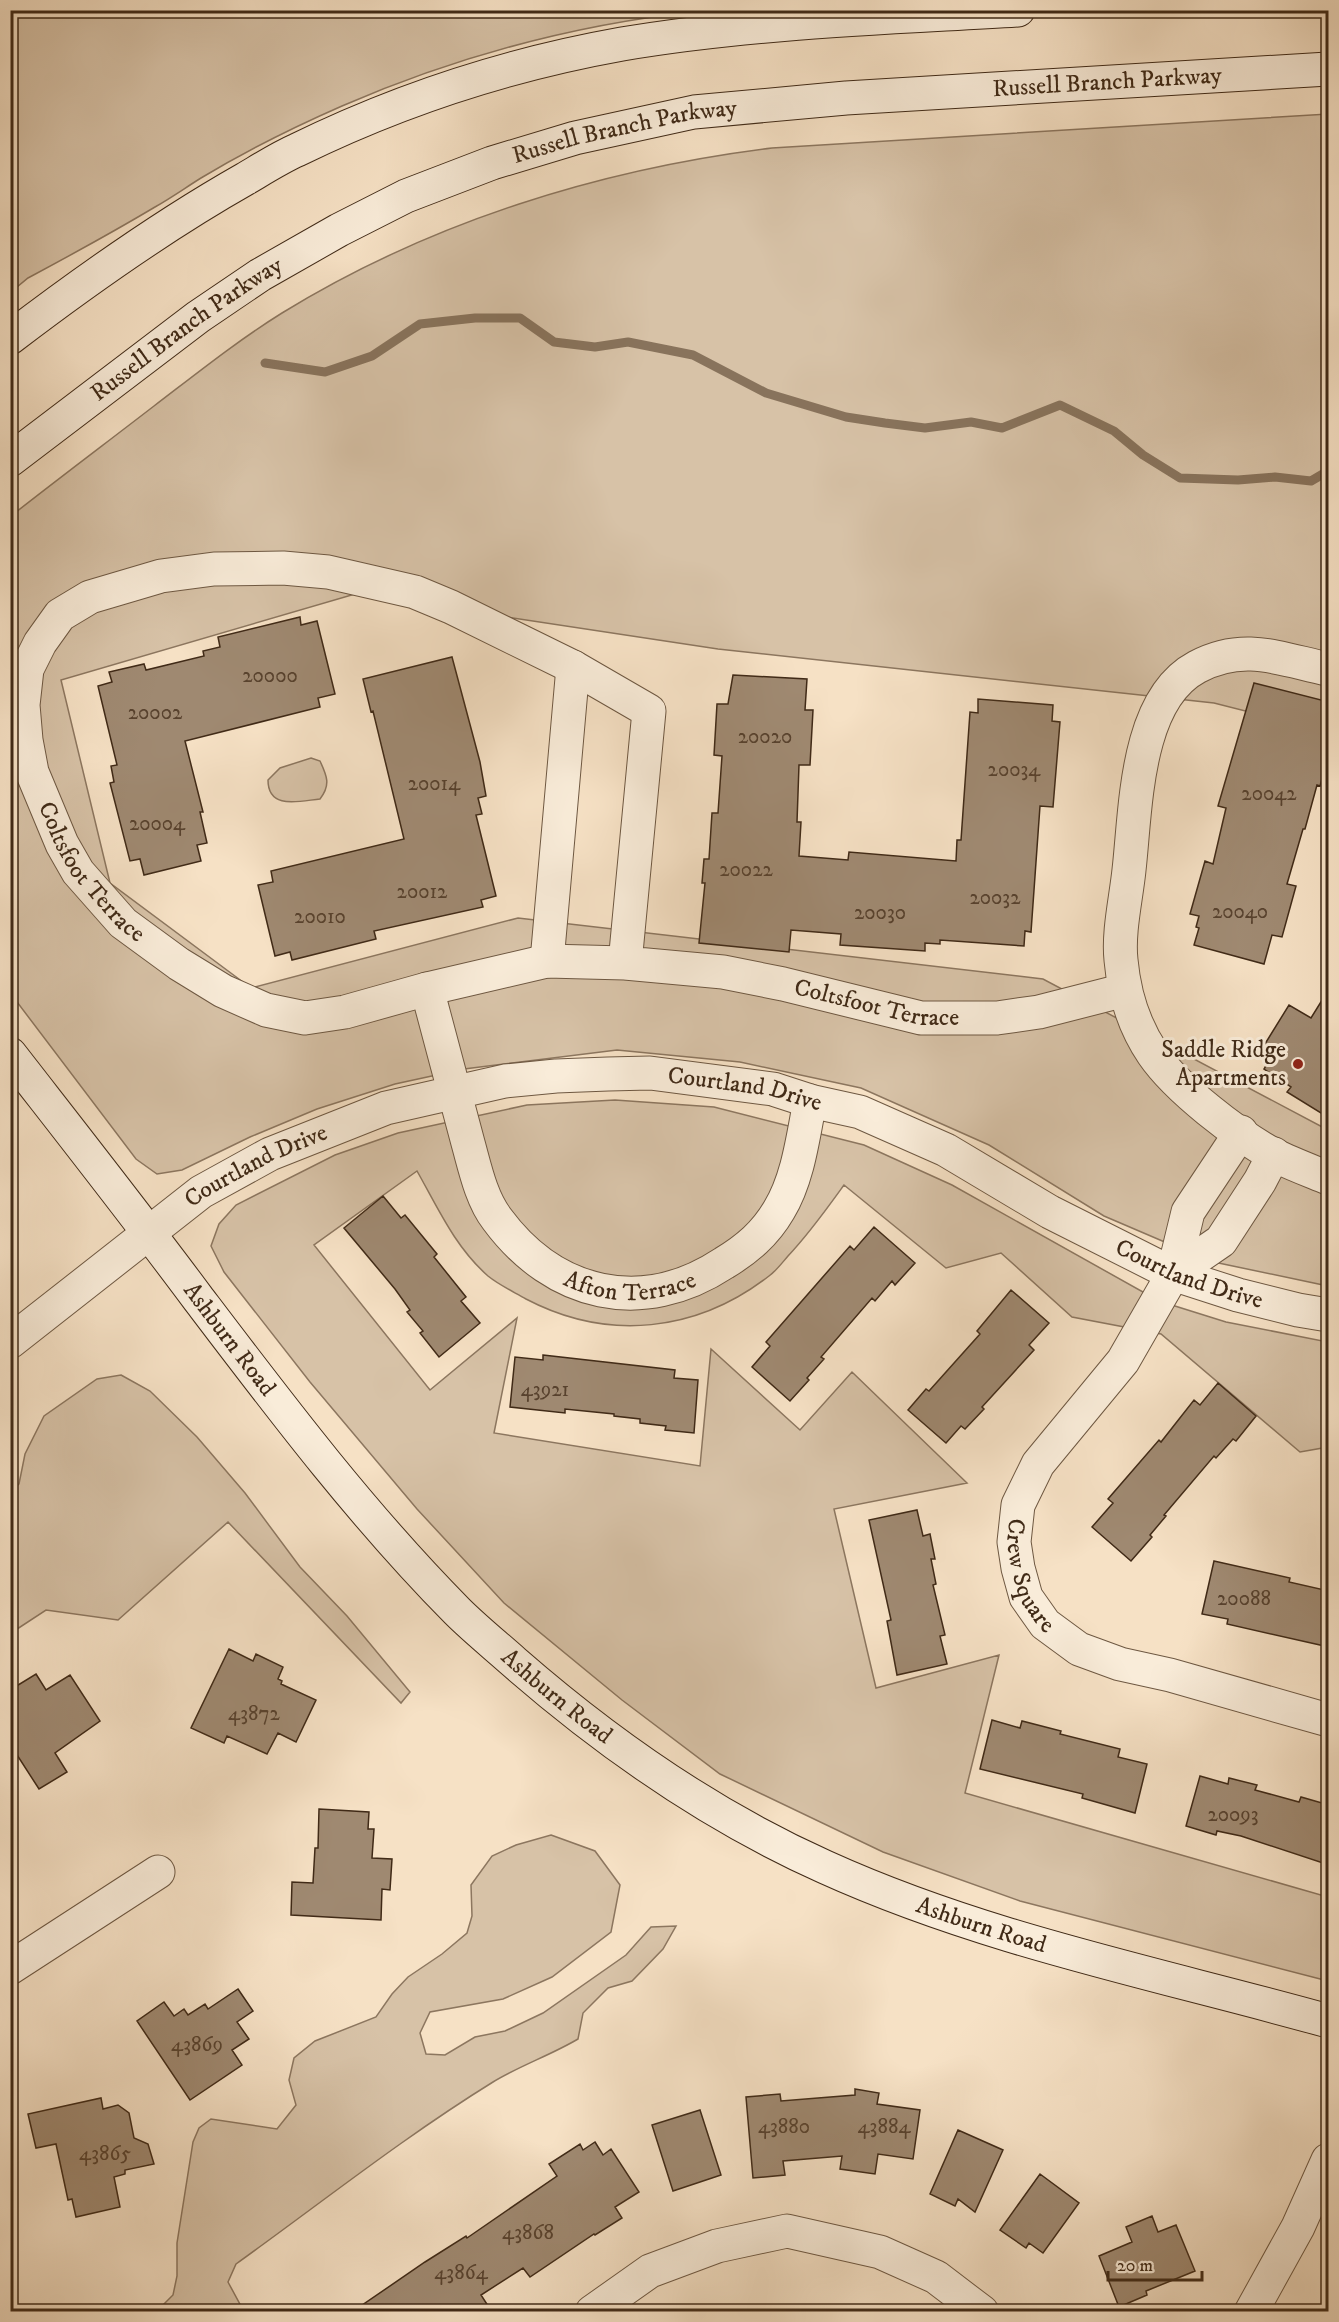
<svg xmlns="http://www.w3.org/2000/svg" width="1339" height="2322" viewBox="0 0 1339 2322" font-family="'IM FELL DW Pica',serif">
<style>
.green{fill:#d7c2a7;stroke:#8c765f;stroke-width:1.5}
.lines{fill:none;stroke-linecap:round;stroke-linejoin:round}
.stream{stroke:#88735c;stroke-width:9}
.building{fill:#9f8971;stroke:#402a17;stroke-width:1.5}
.street-casing{stroke:#6e5842;stroke-width:35}
.secondary-casing{stroke:#402a17;stroke-width:35}
.street{stroke:#f9ecd9;stroke-width:33}
.secondary{stroke:#f9ecd9;stroke-width:33}
.poi-dot{fill:#8f2418;stroke:#f9ecd9;stroke-width:2}
.labels{text-anchor:middle;dominant-baseline:central;stroke-width:6;stroke-linejoin:round;paint-order:stroke}
.number-label{font-size:21px;fill:#58422e}
.street-label{font-size:24px;fill:#402a17;stroke:#f9ecd9}
.poi-label{font-size:24px;fill:#402a17;stroke:#f9ecd9;text-anchor:end}
</style>
<rect width="100%" height="100%" fill="#f6e1c5"/>
<filter id="stains"><feTurbulence type="fractalNoise" baseFrequency=".00333" numOctaves="4"/><feColorMatrix values="0 0 0 0 .2 0 0 0 0 .09 0 0 0 0 .02 0 0 0 .5 -.17"/></filter>
<radialGradient id="worn" r=".72"><stop offset=".6" stop-color="#630" stop-opacity="0"/><stop offset="1" stop-color="#630" stop-opacity=".3"/></radialGradient>
<path class="green" d="M11,10h689v1c-122,13 -245,46 -358,95 -48,21 -96,45 -141,72 -16,10 -30,20 -46,29 -42,25 -84,48 -127,71l-17,14z
M1328,114v618l-114,-29 -496,-54 -363,-55 -294,86 49,203 141,105 267,-70 525,61 285,151v156l-119,-25 -105,-45 -115,-71 -128,-57 -121,-26 -123,-12 -153,19 -69,15 -78,25 -67,28 -68,33 -25,4 -21,-15 -125,-165v-478c47,-37 95,-73 143,-110 42,-32 83,-65 128,-93 148,-91 319,-144 490,-165z
M311,758l9,3c7,15 11,24 0,38 -21,2 -52,11 -52,-19l12,-12z
M615,1100l99,7 150,38 88,40 207,116 67,21 102,20v105l-28,5 -139,-118 -89,-17 -71,-64 -55,15 -102,-83c-18,25 -35,49 -56,71 -6,7 -12,15 -19,20 -72,56 -161,66 -243,23 -12,-7 -27,-14 -38,-23 -33,-29 -50,-68 -71,-105l-103,74 116,145 87,-72 -23,115 206,33 11,-117 89,81 52,-58 115,111 -133,26 42,179 123,-33 -34,138 363,104v84l-308,-80 -137,-49 -163,-78 -98,-74 -118,-97 -87,-94 -107,-127 -86,-110 -13,-26 8,-22 17,-19 99,-50 63,-22 129,-28z
M121,1375l29,16 47,46 48,56 55,74 47,49 63,76 -9,11 -173,-181 -110,98 -72,-10 -35,23v-141l8,-8 6,-30 19,-38 53,-37z
M551,1835l44,16 25,34 -9,47 -59,45 -49,22 -73,13 -10,21 6,21 19,1 30,-18 30,-6 38,-18 83,-58 25,-28 25,-1 -13,23 -31,32 -24,7 -25,25 -5,26c-27,16 -59,27 -85,43 -89,55 -172,121 -257,182l-8,18 14,26 -6,3h-79l16,-16 4,-19v-33l16,-101 6,-14 12,-9 66,10 19,-24 -7,-25 5,-22 21,-17 61,-24 16,-23 16,-17 34,-23 25,-21 5,-17 -1,-31 21,-29 24,-11z"/>
<g class="lines">
<path class="stream" d="M265,363l60,9 47,-16 48,-32 55,-6h45l34,24 41,5 33,-5 65,13 73,38 80,24 39,6 40,5 46,-6 31,6 58,-23 54,26 29,24 37,23 58,2 37,-3 36,4 17,-10"/>
</g>
<path class="building" d="M300,617l1,8 16,-4 18,73 -17,4 2,9 -135,34 18,71h-3l7,31 -10,2 4,16 -57,14 -4,-16 -10,2 -20,-78 4,-1 -3,-16 6,-1 -19,-79 14,-4 -3,-10 35,-8 2,6 58,-14 -1,-5 17,-4 -2,-10z
M452,657l28,105 6,34 -8,2 4,16 -6,1 20,81 -15,4 2,7 -109,24 2,8 -84,21 -2,-8 -15,4 -17,-71 15,-3 -2,-11 133,-32 -31,-128 -2,1 -8,-33z
M733,675l74,4 -2,31h8l-3,55h-11l-2,57h4l-2,34 49,4 1,-8 107,9 1,-21h4l9,-128 8,1v-14l75,6 -1,16 8,1 -7,85 -13,-1 -9,126 -6,-1 -1,15 -84,-6v4l-15,-1v8l-85,-6 1,-11 -50,-4 -2,22 -90,-9 6,-60h-3l2,-24h5l3,-46h6l4,-57 -8,-1 3,-51h11z
M1254,683l75,19v51l-9,33 -3,-1 -12,44h-2l-16,55 9,2 -14,51 -10,-2 -8,29 -70,-19 5,-17 -3,-1 3,-11 -9,-2 15,-53 8,3 13,-56 -8,-2z
M1329,989v129l-42,-26 4,-5 -27,-18 6,-10 -10,-7 29,-47 22,13z
M383,1196l18,22 4,-3 32,39 -3,3 32,40 -5,4 19,22 -41,34 -19,-24 3,-2 -16,-19 3,-2 -15,-21 -51,-61z
M874,1227l41,36 -20,22 -3,-4 -17,20 -3,-3 -51,59 3,2 -17,19 2,2 -19,21 -38,-34 18,-21 -4,-4 84,-96 4,4z
M1011,1290l38,33 -20,22 5,5 -52,57 2,2 -19,20 -4,-3 -15,17 -38,-33 18,-21 3,2 51,-57 -3,-3z
M543,1355l132,15 -1,8 24,2 -4,53 -29,-3 1,-4 -26,-3v-4l-26,-3v-2l-49,-5v4l-55,-6 5,-50 28,3z
M1218,1383l38,33 -20,25 -3,-2 -17,19 -2,-2 -50,59 2,1 -16,19 2,2 -21,24 -39,-34 21,-24 -5,-4 51,-59 2,2 33,-42 6,5z
M917,1510l6,26 7,-2 5,25h-4l5,25 -3,1 12,50 -5,1 7,28 -50,11 -10,-54 4,-1 -22,-100z
M1214,1561l76,17 -1,4 40,9v56l-102,-23 1,-5 -26,-5z
M229,1649l24,12 3,-7 27,13 -5,12 4,2 -1,3 35,16 -20,42 -18,-9 -11,21 -40,-18 -3,7 -33,-15z
M36,1674l10,16 24,-15 30,46 -45,32 12,19 -28,17 -29,-45v-54z
M992,1720l28,8 2,-7 39,10 -1,3 60,15 -2,8 29,7 -12,49 -53,-15 1,-4 -103,-25z
M1200,1776l28,8 1,-6 28,7 -2,5 44,12 2,-5 28,8v60l-88,-29 -24,-5 -1,4 -30,-9z
M319,1809l50,3 -1,17h6l-2,29 20,1 -2,31 -8,-1 -1,31 -90,-5 1,-33 21,1 2,-35h3z
M238,1989l15,22 -16,11 12,17 -17,11 10,15 -52,35 -53,-79 27,-19 10,14 10,-7 4,6 17,-11 3,5z
M855,2089l24,4 -2,11 43,6 -7,49 -35,-5 -3,20 -35,-5 2,-13 -59,5 2,14 -32,3 -7,-81 34,-3 1,7 74,-6z
M101,2098l2,11 15,-4 11,8 5,25 14,6 6,20 -29,6v4l-11,3 6,30 -44,10 -4,-18 -4,1 -12,-56 -20,4 -8,-34z
M700,2110l21,65 -48,16 -21,-66z
M958,2130l45,20 -28,62 -17,-13 -3,7 -25,-12z
M595,2142l8,13 8,-6 28,43 -24,15 7,11 -27,17 -1,-1 -64,43 -7,-9 -42,27 11,17h-140l73,-50 41,-26 1,2 90,-62 -8,-12 31,-20 3,6z
M1040,2174l39,29 -36,50 -14,-10 -3,5 -26,-18z
M1152,2216l6,16 18,-7 19,46 -49,20 1,4 -28,12 -20,-51 33,-14 -6,-15z"/>
<g class="lines">
<defs>
<g id="street">
<path d="M1328,669c-48,-10 -84,-27 -131,-2 -62,33 -61,142 -68,203 -3,29 -11,62 -8,90 3,33 13,66 32,94 24,35 84,81 121,101 18,9 37,16 54,23"/>
<path d="M547,961l26,-294"/>
<path id="s1" d="M625,963l24,-252 -76,-44 -122,-60 -36,-15 -87,-20 -45,-4 -69,1 -53,7 -71,21 -30,18 -20,28 -13,26 -4,36 3,35 6,32 30,72 16,28 45,51 56,41 44,27 43,19 39,8 40,-6 82,-23 120,-28 78,2 98,9 60,12 138,34h76l42,-6 86,-22"/>
<path id="s2" d="M427,989c14,51 27,103 41,154 7,25 13,55 29,76 57,77 145,98 227,44 23,-14 41,-29 55,-53 19,-31 24,-73 31,-109"/>
<path id="s3" d="M1241,1132l-53,80 -15,62 -50,87 -85,103 -20,41 -4,37 4,26 8,29 19,27 34,25 41,15 50,11 158,45"/>
<path d="M1173,1274l48,-33 39,-60 14,-27"/>
<path id="s4" d="M10,1342l191,-150 69,-38 116,-46 119,-27 51,-5 52,-2 42,-1 123,16 37,12 50,11 86,38 104,62 123,62 65,21 60,15 30,5"/>
<path d="M10,1968l148,-96"/>
<path d="M592,2312l58,-41 67,-25 70,-15 93,21 56,25 46,35"/>
<path d="M1251,2312l47,-85 30,-67"/>
</g>
<g id="secondary">
<path d="M10,338c76,-58 152,-112 235,-159 17,-10 34,-21 52,-29 102,-50 213,-86 325,-106 131,-22 264,-26 396,-34"/>
<path id="s5" d="M10,460l188,-143 62,-42 79,-45 67,-34 86,-33 83,-25 119,-26 152,-14 482,-29"/>
<path id="s6" d="M10,1054c63,81 126,161 187,243 82,108 164,217 260,314 18,18 38,34 57,51 94,82 197,154 311,205 161,73 335,107 503,154"/>
</g>
</defs>
<use href="#street" class="street-casing"/>
<use href="#secondary" class="secondary-casing"/>
<use href="#street" class="street"/>
<use href="#secondary" class="secondary"/>
</g>
<circle class="poi-dot" cx="1298" cy="1064" r="6"/>
<g class="labels">
<g class="number-label">
<text x="270" y="676">20000</text>
<text x="155" y="713">20002</text>
<text x="765" y="737">20020</text>
<text x="1014" y="770">20034</text>
<text x="434" y="784">20014</text>
<text x="1269" y="794">20042</text>
<text x="157" y="824">20004</text>
<text x="746" y="870">20022</text>
<text x="422" y="892">20012</text>
<text x="995" y="898">20032</text>
<text x="1240" y="912">20040</text>
<text x="880" y="913">20030</text>
<text x="320" y="917">20010</text>
<text x="545" y="1390">43921</text>
<text x="1244" y="1599">20088</text>
<text x="254" y="1714">43872</text>
<text x="1233" y="1815">20093</text>
<text x="197" y="2045">43869</text>
<text x="784" y="2127">43880</text>
<text x="884" y="2127">43884</text>
<text x="105" y="2154">43865</text>
<text x="528" y="2233">43868</text>
<text x="461" y="2273">43864</text>
</g>
<g class="street-label">
<text stroke="none"><textPath href="#s5" startOffset="1192">Russell Branch Parkway</textPath></text>
<text stroke="none"><textPath href="#s5" startOffset="706">Russell Branch Parkway</textPath></text>
<text stroke="none"><textPath href="#s5" startOffset="220">Russell Branch Parkway</textPath></text>
<text stroke="none"><textPath href="#s1" startOffset="1167">Coltsfoot Terrace</textPath></text>
<text stroke="none"><textPath href="#s1" startOffset="2018">Coltsfoot Terrace</textPath></text>
<text stroke="none"><textPath href="#s4" startOffset="810">Courtland Drive</textPath></text>
<text stroke="none"><textPath href="#s4" startOffset="304">Courtland Drive</textPath></text>
<text stroke="none"><textPath href="#s4" startOffset="1296">Courtland Drive</textPath></text>
<text stroke="none"><textPath href="#s2" startOffset="399">Afton Terrace</textPath></text>
<text stroke="none"><textPath href="#s6" startOffset="360">Ashburn Road</textPath></text>
<text stroke="none"><textPath href="#s3" startOffset="513">Crew Square</textPath></text>
<text stroke="none"><textPath href="#s6" startOffset="846">Ashburn Road</textPath></text>
<text stroke="none"><textPath href="#s6" startOffset="1332">Ashburn Road</textPath></text>
</g>
<g class="poi-label">
<text x="1286" y="1050">Saddle Ridge<tspan x="1286" dy="28">Apartments</tspan></text>
</g>
</g>
<rect width="1339" height="2322" fill="none" stroke="#f6e1c5" stroke-width="36"/>
<rect x="12" y="12" width="1315" height="2298" fill="none" stroke="#402a17" stroke-width="3"/>
<rect x="18" y="18" width="1303" height="2286" fill="none" stroke="#402a17" stroke-width="1.5"/>
<path d="M1108 2271v9h94v-9" fill="none" stroke="#402a17" stroke-width="3"/>
<text x="1117" y="2271" font-size="18" fill="#402a17" stroke="#f9ecd9" stroke-width="4.5" paint-order="stroke">20 m</text>
<rect width="100%" height="100%" filter="url(#stains)"/>
<rect width="100%" height="100%" fill="url(#worn)"/>
</svg>
